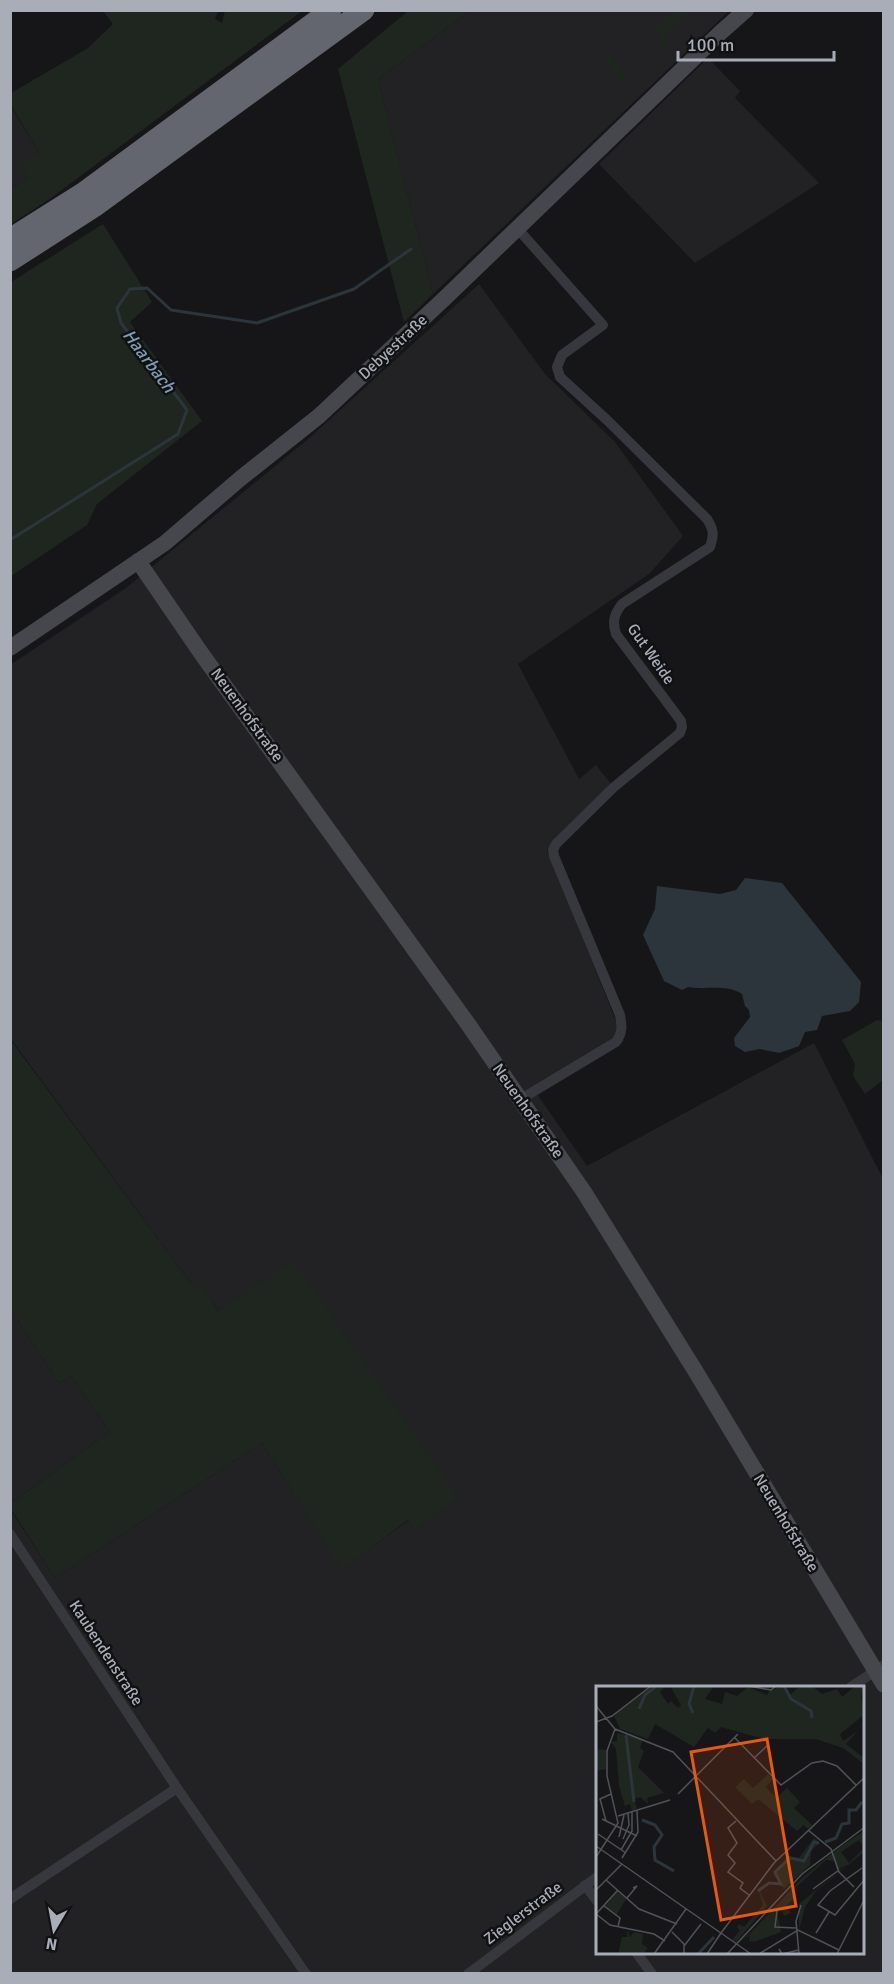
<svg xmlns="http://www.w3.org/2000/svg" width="894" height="1984" viewBox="0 0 894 1984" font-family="Signika,sans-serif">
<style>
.built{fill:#222225;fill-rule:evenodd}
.green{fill:#1e261f}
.water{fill:#2c353c}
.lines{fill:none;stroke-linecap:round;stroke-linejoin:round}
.stream{stroke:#2c353c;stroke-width:3}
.street{stroke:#37383d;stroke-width:10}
.secondary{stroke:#45474d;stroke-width:16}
.highway{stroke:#63666e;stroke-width:21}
.labels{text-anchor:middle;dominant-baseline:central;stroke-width:5;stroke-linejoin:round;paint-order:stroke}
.street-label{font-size:16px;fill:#a8adb8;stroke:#111113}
.water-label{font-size:18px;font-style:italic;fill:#7f9bb3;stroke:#111113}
.inset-river{fill:none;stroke:#2c353c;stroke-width:3}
.inset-road{fill:none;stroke:#505258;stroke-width:1.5}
.view{fill:#e8590c;fill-opacity:0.15;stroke:#e8590c;stroke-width:3}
.inset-edge{fill:none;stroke:#a8adb8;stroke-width:3}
</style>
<rect width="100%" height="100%" fill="#161618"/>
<path class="built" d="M470,11h259l-296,283 -55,-215z
M708,58l32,33 -5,7 84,85 -124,80 -96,-99z
M10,105l29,47 -11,26 -17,11z
M479,284l66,90 70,68 68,94 -34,38 -131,90 61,115 17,-14 15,19 -64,66 77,191 -87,53 50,72 227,-123 69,136v794h-872l-1,-464 45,69 207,-135 79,126 68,-49 6,10 -121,-268 -75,50 -17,-26 -7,3 -184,-250 -1,-374 116,-77 181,-148zM597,1687h265v265h-265z
M11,1310l48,73 12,-7 39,56 -99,71z"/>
<path class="green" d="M103,11h115l-3,8 7,4 3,-12h77l-251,187 -40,26v-35l17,-11 -7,-14 18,-12 -28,-47v-12l77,-45 25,-24z
M408,11h62l-92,68 55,215 -29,28 -66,-253z
M675,11h16l-27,26 4,6 -6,5 -3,-3 5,-4 -14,-18 2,-1 3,4z
M609,55l21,26 -10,8 -1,-2 4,-4 -19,-24z
M103,224l49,78 -22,20 72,99 -105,83 -10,21 -76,51v-294z
M877,1020l6,1v59l-18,14 -12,-18 2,-12 -13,-24z
M10,1039l185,250 7,-4 16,26 76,-50 165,237 -44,32 -7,-10 -67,50 -79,-127 -207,135 -44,-69v-6l99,-71 -39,-56 -12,7 -48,-73z"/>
<path class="water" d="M745,878l37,5 79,99 -2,20 -9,9 -28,5 -5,14 -12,2 -6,14 -20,7 -19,-4 -15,3 -10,-6 -1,-8 16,-21 -1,-7 -4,-4 -3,-12c-16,-10 -34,-4 -54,-7l-6,3 -18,-9 -21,-46 12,-26 2,-23 63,8 16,-4z"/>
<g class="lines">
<path class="stream" d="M10,540l168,-106 9,-24 -66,-87 -4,-15 13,-19 17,-1 24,22 86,13 97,-34 57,-40"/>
<path class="street" d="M517,228l86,97 -41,30 -5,12 3,10 47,43 100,99c7,11 7,16 3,28l-88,57c-8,10 -10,18 -6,30l65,87 1,6 -2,6 -66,54 -58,57 -3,6 1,6 66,159c2,11 3,17 -4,27l-95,57
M10,1534l167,254 129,186
M851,1687l33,-22
M585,1885l12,16
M10,1899l167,-111
M636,1952l16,22
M468,1974l129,-97"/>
<path class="secondary" d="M138,561l63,92 267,371 116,168 112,180 188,313
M10,648l155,-105 76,-65 78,-62 126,-118 275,-265 26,-23"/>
<path class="highway" d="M10,239l73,-46 248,-183
M10,261l84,-54 270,-197"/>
</g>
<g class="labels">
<g class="street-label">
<text transform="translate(393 347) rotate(-43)">Debyestraße</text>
<text transform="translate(651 654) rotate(55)">Gut Weide</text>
<text transform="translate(247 715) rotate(54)">Neuenhofstraße</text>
<text transform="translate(528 1111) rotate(55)">Neuenhofstraße</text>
<text transform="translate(786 1523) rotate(59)">Neuenhofstraße</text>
<text transform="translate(106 1653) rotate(57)">Kaubendenstraße</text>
<text transform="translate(523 1913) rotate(-37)">Zieglerstraße</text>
</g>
<g class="water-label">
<text transform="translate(149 361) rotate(53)">Haarbach</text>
</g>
</g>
<g transform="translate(596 1686)">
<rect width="268" height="268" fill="#161618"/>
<path d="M56,0h14l-6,6 8,12 3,-3 7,7 3,-3 -11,-19h44l-9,13 17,5 3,-12 12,4 11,-9 19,8 2,-4 14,-5 7,9 10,-9h12l10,8 15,-5 5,8 13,-11h9l-3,11 3,18 -24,19 3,7 15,-10 -12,13 18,14v6l-21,-16 -27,-9h-52l-43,-12 -6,6 -7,-5 -14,19 -39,-23 -7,15 -28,-10 -6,-13zM21,47l26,6 -3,9 4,3 -6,16 26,26 -17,5 1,6 -8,-7 -6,2 3,10 -5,2 -2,-7 -5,2 -6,-20 -3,-37 -5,-7 6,-1zM0,63l10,1v19l-10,2zM172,88l5,5 -7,8 3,4 8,6 10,-9 13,14 -6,6 18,17 -4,4 -4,-4 -7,6 -39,-32 -6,5 -17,-17 9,-8 9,9zM268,145v21l-48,39 -11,16 -6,23v-26l49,-40 -11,6 -2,-9 -9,-1 -35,32 3,6 -8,8 5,7 -7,3 -2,-6h-5l4,22 -27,10 -5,-1 1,-6 -10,9 63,-67 37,-30zM263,154l5,8 -15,15 -8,-11zM218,152l5,5 -8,8 -1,14 -26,24 -11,-15 15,-18 11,2zM161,199l10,21 -31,36 -4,-2 8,-10 -3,-3 2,-3 5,3 19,-22zM21,205l9,8 -10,17 -11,-10zM32,244l2,7 4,-5 9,2 -1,10 6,4 -5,6h-25l4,-17h5z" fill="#1e261f" fill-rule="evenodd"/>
<path class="inset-river" d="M188,0l7,13 20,12 1,7M43,23l6,-14 11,-9M97,27l-4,-9 5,-18M30,49l8,67M46,134l13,5 7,10 -8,12 1,13 19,11M229,156l11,-4 6,-14 7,-1v-13h7l6,-8M162,205l11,-8 12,1 -6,-12 15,-14 14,3 10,-19 5,1M102,268l16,-17"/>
<path class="inset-road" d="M152,0l23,4 5,-4M0,20l19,23 58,23 103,109M0,36l16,-6 39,-30M139,52l46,47 31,-22 11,-2 14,5 19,19M158,72l14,-13M82,108l60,-60M22,130l52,-16M6,133l35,17M10,135l-6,-22 11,-5M140,135l-8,7 9,15 -9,12 7,8 -7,9 15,11 -3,5 9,7M212,144l23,19 8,23 15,15M2,148l28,19M23,151l5,-22M27,153l6,-14 -1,-12M0,160l155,108M25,164l11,-19v-19M0,171l22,-34 -11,-47v-25l8,-22M26,172l16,-26 -1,-21M266,182l-32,23 -12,14 17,10 30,-36M10,194l33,29 38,15M217,203l26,-19M0,204l26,-26M22,204l-22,24 14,11 44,9 11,7M31,212l10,-12 -4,2M8,220l16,12 -2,9M181,225l-2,16 21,1M76,246l12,12v10M125,247l53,-70 91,-86M220,247l13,-21M88,260l17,-22M183,263l3,5 17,-4M58,268l32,-45M111,268l14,-21M131,268l75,-80 63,-47M163,268l39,-24 41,20M203,268l-3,-33 5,-16M241,268l28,-56"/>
<path class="view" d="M171,53l29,167 -75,14 -30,-168z"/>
<rect width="268" height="268" class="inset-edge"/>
</g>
<rect width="894" height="1984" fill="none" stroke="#a8adb8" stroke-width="24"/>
<g transform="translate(54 1930) rotate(190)" stroke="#111113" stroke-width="4.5" paint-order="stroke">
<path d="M0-4.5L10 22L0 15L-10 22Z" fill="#a8adb8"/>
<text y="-9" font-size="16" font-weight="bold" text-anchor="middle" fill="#a8adb8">N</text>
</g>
<path d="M678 51v9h156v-9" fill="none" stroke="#a8adb8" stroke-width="3"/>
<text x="687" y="51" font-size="18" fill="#a8adb8" stroke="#111113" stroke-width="4.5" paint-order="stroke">100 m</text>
</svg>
